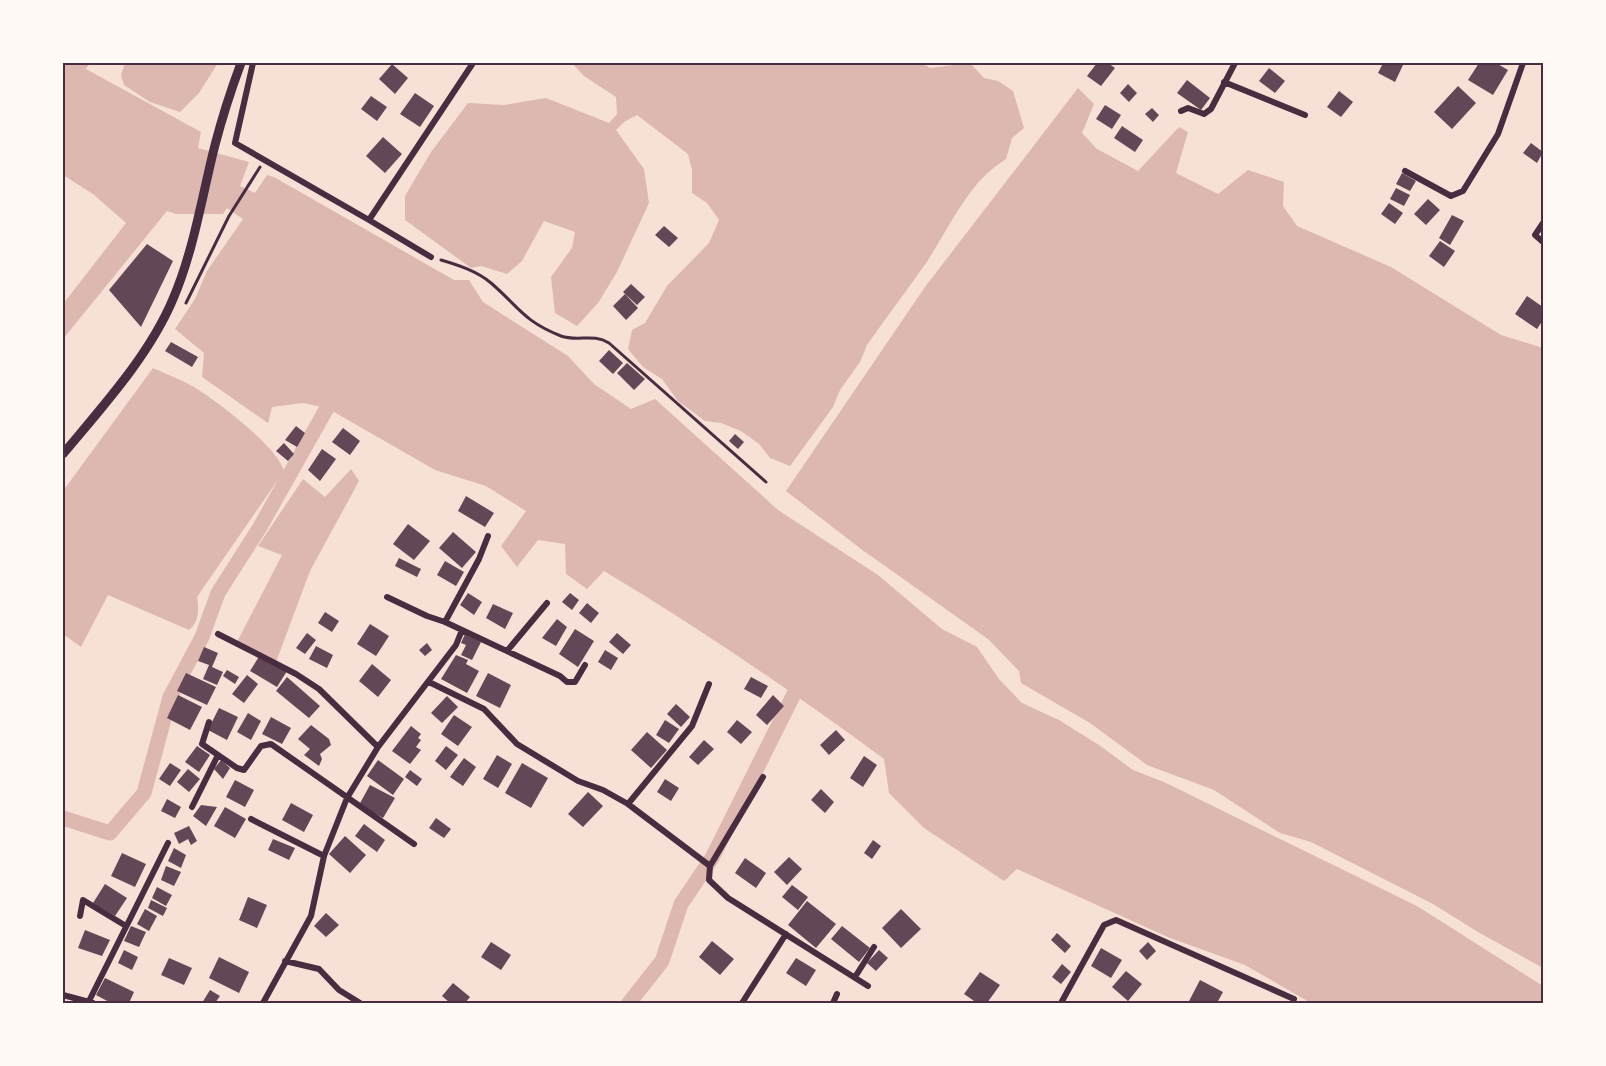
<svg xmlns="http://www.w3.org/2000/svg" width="1606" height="1066" viewBox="0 0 1606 1066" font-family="'Archivo Narrow',sans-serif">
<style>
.water{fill:#dcb8b0}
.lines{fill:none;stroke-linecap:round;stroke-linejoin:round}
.canal{stroke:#dcb8b0;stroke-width:15}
.building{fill:#644757}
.path{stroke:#4a2c40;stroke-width:3}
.minor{stroke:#4a2c40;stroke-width:6}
.tertiary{stroke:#4a2c40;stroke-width:9}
.neatline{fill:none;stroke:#4a2c40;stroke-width:2}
</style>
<rect width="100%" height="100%" fill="#f7e1d7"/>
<path class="water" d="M63,63h12l126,69 -3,16 51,14 -9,24 15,7 12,-18 7,2 180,103h15l14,22 85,54 26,28 37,25 24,-10 123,111 100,65 64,54 35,18 22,32 23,24 37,17 40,25 34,25 31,12 253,124 126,80v17h-232l-66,-38 -75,-27 -153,-69 -13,12 -80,-53 -35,-35 -5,-34c-91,-67 -183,-130 -280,-188l-17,18 -21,-15 -1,-30 -27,-4 -21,27 -16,-21 25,-35 -40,-25 -51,-16 -108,-62 -24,-5 -31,4 -4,16 -66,-46 2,-24 -29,-24 20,-30 12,-28 36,-52 -16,-11 -4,6h-47l-9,-3 -104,128v-35l63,-81 -33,-29 -30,-19z
M125,63h93l-19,30 -19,19 -30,-10 -26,-17 -3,-10z
M572,63h350l8,5 40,-5 14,15 14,3 15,10 11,37 -12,10 -6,21c-39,24 -55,67 -80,104 -19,27 -40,55 -59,82l-7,17 -20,28 -7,17 -43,59 -20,-8 -11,-14 -18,-13 -20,-8 -16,-2 -27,-20 -16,-22 -19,-12 -15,-18 4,-19 13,-7 22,-37 42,-43 10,-23 -12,-17 -15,-10v-23l-4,-16 -51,-39 -13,7 -8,8 28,39 5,34 -32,69 -19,31 -21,23 -22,-13 -4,-36 21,-29 3,-16 -31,-11 -22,40 -15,13 -26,-8 -10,2 -66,-48v-24l26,-44 37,-49 36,2 42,-7 63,25 8,-9 -1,-17 -32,-21z
M1078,88l16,16 -12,29 15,16 41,22 41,-44 9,5 -12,41 42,21 30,-24 36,12 -1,24 14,20 94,41 110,68 42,13v620l-65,-36 -45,-28 -122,-62 -31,-9 -66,-43 -67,-25 -57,-42 -69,-40 -2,-12 -31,-32 -127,-90 -75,-58 139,-204z
M153,368c13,6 27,11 39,18 23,13 86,61 92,85l-87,126c2,12 2,25 -8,33l-81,-35 -27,52 -18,-13v-143z
M351,469l8,12 -49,90 -34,91 -40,-18 46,-89 -24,-9 45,-67 22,18z"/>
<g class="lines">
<path class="canal" d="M79,65l2,-2
M63,818l47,15 34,-40 26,-96 32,-60 16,-44 42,-66 67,-119
M629,1003l33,-42 19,-57 31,-46 91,-182"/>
</g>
<path class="building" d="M1097,63h11l7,5 -14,18 -14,-10z
M1383,63l20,2 -8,17 -17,-9z
M1479,63h17l12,7 -15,25 -25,-15z
M392,64l16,14 -13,16 -16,-15z
M1269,68l16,13 -10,12 -16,-12z
M1187,80l23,18 -9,12 -24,-17z
M1128,84l9,9 -8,9 -9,-9z
M1458,86l18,17 -24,26 -18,-17z
M1339,91l14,11 -12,15 -14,-10z
M415,93l19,13 -14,21 -20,-13z
M371,96l16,11 -10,14 -16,-12z
M1105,105l16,10 -9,14 -16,-10z
M1152,108l7,7 -6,7 -8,-8z
M1122,126l21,14 -8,12 -21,-14z
M383,137l19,17 -17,19 -19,-17z
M1531,143l12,9 -6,11 -14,-10z
M1402,173l14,8 -6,10 -14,-7z
M1396,188l14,7 -6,11 -14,-7z
M1428,199l12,11 -14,15 -12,-11z
M1389,203l14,10 -8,11 -14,-10z
M1452,215l12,6 -14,24 -11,-7z
M664,226l14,12 -9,9 -14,-12z
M1440,241l15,10 -11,16 -15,-11z
M147,244l26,17 -32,66 -32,-37z
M631,284l14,13 -8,8 -14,-13z
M625,294l13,14 -12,12 -13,-14z
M1527,296l16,11v13l-6,9 -22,-15z
M171,342l27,15 -6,10 -27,-16z
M609,350l14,13 -10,11 -14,-13z
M627,363l18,16 -11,11 -17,-17z
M296,426l9,7 -8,14 -12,-7z
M343,428l17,13 -10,14 -18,-13z
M735,434l9,8 -6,7 -9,-8z
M284,443l10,11 -6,7 -12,-10z
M322,449l14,10 -16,22 -12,-11z
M466,496l28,17 -9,14 -27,-16z
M408,524l22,17 -16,19 -21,-16z
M453,532l23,20 -14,16 -23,-20z
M399,558l22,11 -4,8 -22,-11z
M445,561l19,11 -8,14 -19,-11z
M468,593l14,9 -8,13 -14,-10z
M570,593l9,7 -7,10 -10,-8z
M587,603l12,10 -8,10 -12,-10z
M493,604l20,9 -8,16 -19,-11z
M325,612l14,9 -7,11 -14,-9z
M557,619l10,8 -11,19 -14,-8z
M370,624l19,12 -13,20 -19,-12z
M575,629l19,12 -16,26 -19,-13z
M307,633l9,7 -11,14 -9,-6z
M617,633l14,12 -8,9 -14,-12z
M465,634l16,8 -9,18 -11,-5 5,-10 -5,-2z
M427,643l5,7 -7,6 -6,-6z
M316,646l17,9 -6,13 -18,-9z
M204,647l14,6 -6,14 11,5 -6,13 -14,-6 6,-14 -11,-4z
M605,650l13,8 -7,12 -13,-8z
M260,655l27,16 -10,16 -27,-16z
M456,655l12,5 -2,4 13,7 -12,22 -26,-14z
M372,664l19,16 -13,17 -19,-16z
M227,670l12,7 -4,7 -12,-8z
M186,673l30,14 -9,18 -30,-14z
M488,673l23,12 -11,23 -24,-12z
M247,675l11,9 -14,19 -12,-9z
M287,677l33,29 -11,12 -33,-27z
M751,677l17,9 -7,12 -17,-9z
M178,695l24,12 -12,23 -23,-12z
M773,695l11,11 -17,19 -11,-10z
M447,696l11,11 -16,16 -11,-10z
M676,704l14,13 -9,10 -14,-13z
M219,708l19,9 -11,23 -19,-10z
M248,713l13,8 -10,19 -14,-8z
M454,715l18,12 -14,19 -17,-12z
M271,717l20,11 -9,16 -20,-10z
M665,720l14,9 -10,14 -13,-8z
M737,720l15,12 -11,12 -14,-12z
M311,725l18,14 2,6 -11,9 2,5 -3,7 -15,-11 6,-6 -12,-10z
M411,726l10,8 -3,4 3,2 -5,7 5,3 -11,14 -18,-13z
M836,730l9,10 -16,15 -9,-10z
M647,732l20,18 -16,18 -20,-18z
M704,740l10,9 -16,16 -9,-8z
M197,746l13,9 -11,17 -14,-10z
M446,746l12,9 -12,15 -11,-9z
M497,755l15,9 -14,24 -15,-9z
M864,756l13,9 -14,22 -13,-9z
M464,758l12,9 -13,19 -13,-9z
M221,760l9,8 -7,11 -9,-10z
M378,760l26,19 -11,16 -26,-19z
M170,763l11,7 -11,16 -11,-7z
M522,763l26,15 -17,30 -26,-15z
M188,769l12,10 -11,13 -12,-10z
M410,770l12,9 -5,7 -12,-9z
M665,779l14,9 -8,13 -14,-9z
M235,780l19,10 -9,17 -19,-10z
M370,785l25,13 -12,20 -24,-13z
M821,789l13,13 -9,11 -14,-13z
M588,792l15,14 -20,21 -15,-13z
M167,799l14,8 -6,11 -14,-7z
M291,803l22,12 -9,17 -22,-12z
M201,805l16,2 -11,19 -13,-10z
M225,807l21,12 -11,19 -21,-12z
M436,818l15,11 -7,9 -15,-10z
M364,824l21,16 -8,12 -22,-16z
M189,826l8,15 -6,4 -3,-6 -9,5 -5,-11z
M345,836l21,19 -16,18 -21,-19z
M273,839l22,9 -6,12 -21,-10z
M873,840l8,6 -9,13 -8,-6z
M174,848l12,7 -5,13 -13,-7z
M122,853l24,11 -11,23 -24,-11z
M789,857l13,12 -15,16 -13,-13z
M745,858l21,15 -10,15 -21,-15z
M166,866l15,6 -7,14 -13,-6z
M105,884l22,14 -12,18 -22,-13z
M792,885l16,12 -10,13 -16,-13z
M157,887l15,8 -6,11 -14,-8z
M248,897l19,8 -10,23 -18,-8z
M151,900l16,8 -4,8 -15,-8z
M807,901l29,23 -20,24 -28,-23z
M145,909l12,7 -8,15 -12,-7z
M901,909l20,20 -20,19 -19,-20z
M326,913l13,12 -13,12 -12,-11z
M131,926l15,6 -7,15 -15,-6z
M842,926l28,22 -11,14 -28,-23z
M85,930l25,10 -8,16 -24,-8z
M1057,933l14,13 -6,7 -14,-13z
M712,941l22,18 -14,16 -21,-18z
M491,942l20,13 -10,15 -20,-13z
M1148,942l8,9 -9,9 -8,-9z
M1101,948l21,12 -11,18 -20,-12z
M124,950l14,7 -6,13 -14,-7z
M879,950l9,8 -12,13 -9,-8z
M219,957l30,15 -10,21 -30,-15z
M169,958l23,10 -8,17 -23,-10z
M796,958l20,12 -10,16 -20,-13z
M1062,964l9,8 -10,12 -9,-7z
M1126,971l16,13 -14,17 -16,-14z
M980,972l20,13 -13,18h-10l-13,-9z
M105,978l29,14 -5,11h-18l-15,-8z
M1200,980l23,12 -6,11h-29z
M453,983l17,14 -5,6h-15l-8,-7z
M210,990l10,6 -5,7h-13z"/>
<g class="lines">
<path class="path" d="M441,260c17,5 36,11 50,23 28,24 32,38 70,53 17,6 32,-3 48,7l157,139
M186,303l43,-87 31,-49"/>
<path class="minor" d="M253,63l-18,80 134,77 104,-157
M1224,82l81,33
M1181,111l7,-3 16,6 7,-5 24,-46
M1405,171l46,25 12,-5 35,-57 25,-71
M369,220l62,37
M1543,223l-8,12 8,7
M387,597l40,19 18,6 115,54 7,6h8l10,-17
M445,622l34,-63 9,-23
M218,634l78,40 23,15 59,58
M507,651l40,-48
M429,682l55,27 33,35 61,37 25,9 25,14 82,62
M209,722l-7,22 35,24 7,2 17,-24 10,-2 143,100
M763,777l-53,89 -1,14 19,18 140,88
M628,804l64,-78 17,-42
M192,807l26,-52
M251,819l73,37
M80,916l3,-16 43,26
M285,961l34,8 20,21 21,13
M855,977l19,-30
M63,995l30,8
M89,1001l79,-158
M263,1003l48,-87 13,-60 23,-58 31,-51 78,-102 6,-15
M742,1003l44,-69
M833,1003l4,-9
M1061,1003l43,-78 12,-5 178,79"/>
<path class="tertiary" d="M63,454c39,-47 86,-98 110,-155 21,-49 29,-103 42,-154 7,-27 16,-55 26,-82"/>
</g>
<rect width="1606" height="1066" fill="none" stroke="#fffaf5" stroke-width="129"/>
<rect x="64" y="64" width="1478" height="938" class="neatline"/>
</svg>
